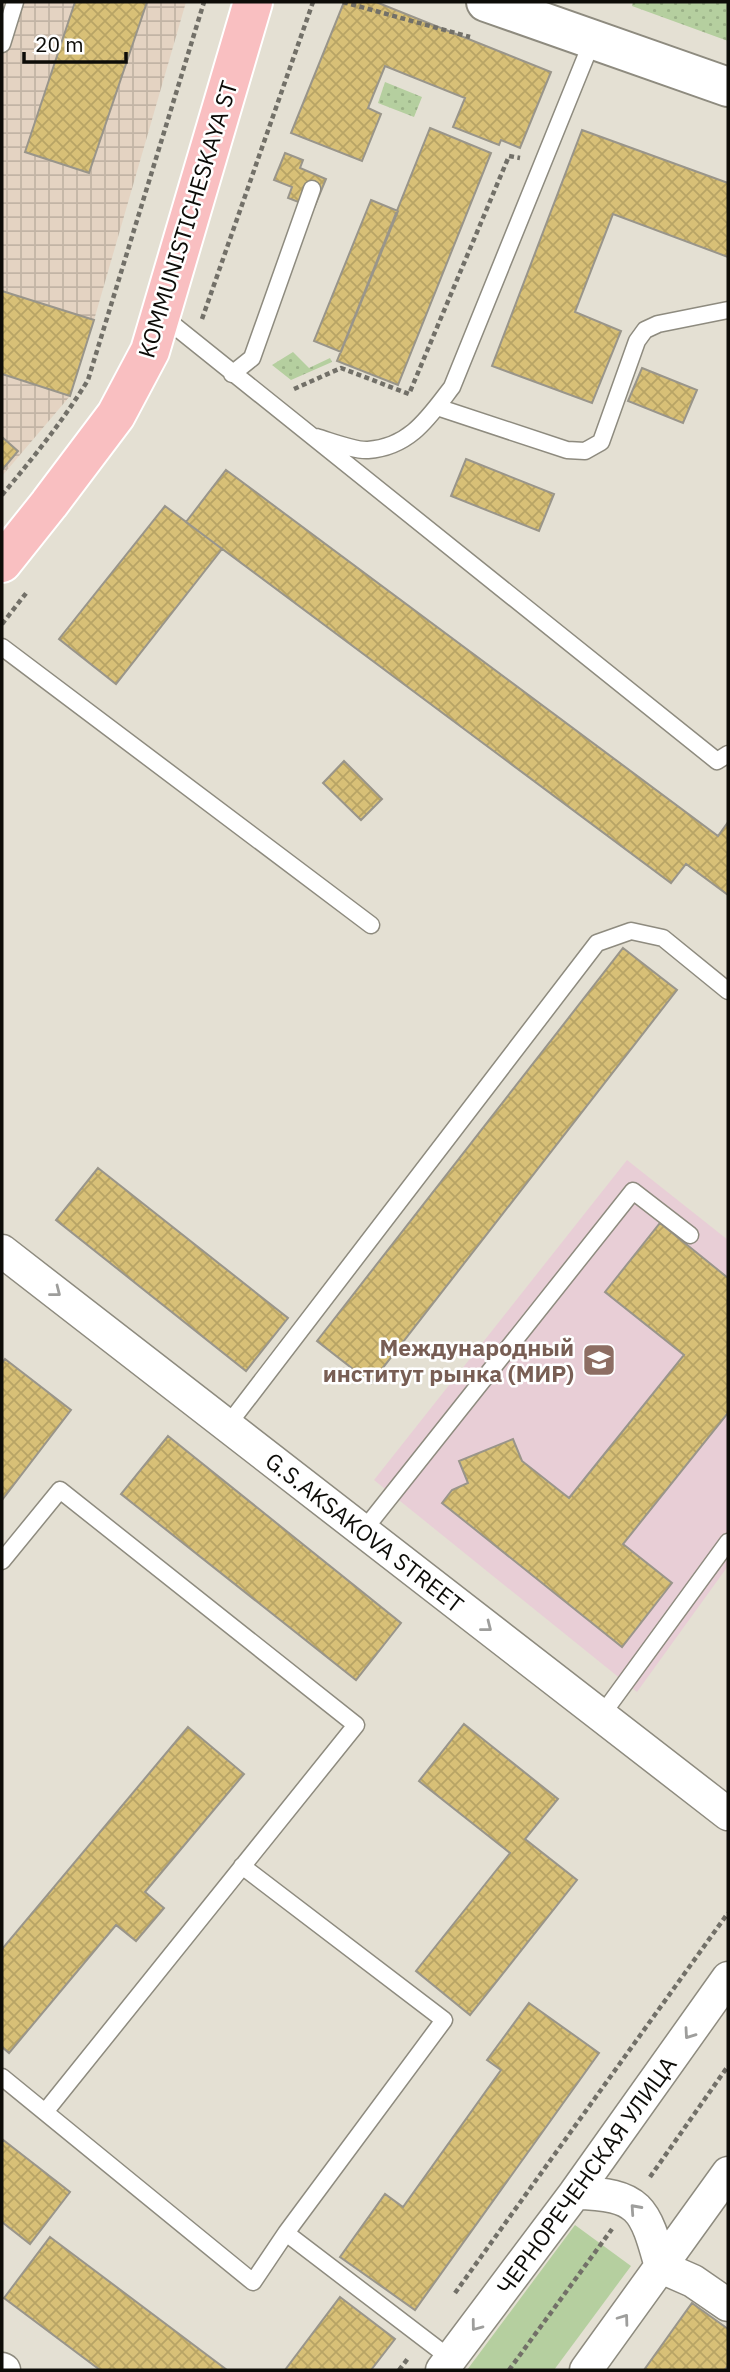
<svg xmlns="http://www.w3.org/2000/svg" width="730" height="2372" viewBox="0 0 730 2372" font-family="'IBM Plex Sans',sans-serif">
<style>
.industrial{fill:url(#industrial-grid)}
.education{fill:#e8ced6}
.grass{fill:url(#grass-dots)}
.green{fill:#b5cf9f}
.building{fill:url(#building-cross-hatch);stroke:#99958a;stroke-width:2}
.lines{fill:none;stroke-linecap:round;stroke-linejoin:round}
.service-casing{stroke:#8e8b7f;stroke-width:19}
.minor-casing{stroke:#8e8b7f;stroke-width:35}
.tertiary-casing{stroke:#8e8b7f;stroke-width:42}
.primary-casing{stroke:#fff;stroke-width:42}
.path{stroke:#727068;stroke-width:4.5;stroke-dasharray:5 3.5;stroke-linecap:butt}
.service{stroke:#fff;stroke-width:16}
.minor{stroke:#fff;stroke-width:32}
.tertiary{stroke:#fff;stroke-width:38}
.primary{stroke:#f9bfc1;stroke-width:38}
.oneway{stroke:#9e9e9c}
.labels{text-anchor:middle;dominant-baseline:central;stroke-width:5;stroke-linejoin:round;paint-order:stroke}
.street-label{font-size:23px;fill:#0d0c08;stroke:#fff}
.education-label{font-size:23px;font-weight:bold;fill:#785e54;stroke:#fff;text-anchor:end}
</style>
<defs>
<pattern id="industrial-grid" width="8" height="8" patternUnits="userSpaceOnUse" patternTransform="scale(1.75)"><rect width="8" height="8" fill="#e4d3c2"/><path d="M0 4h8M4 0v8" fill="none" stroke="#c2b4a5"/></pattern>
<pattern id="grass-dots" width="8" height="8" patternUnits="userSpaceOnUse" patternTransform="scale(1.75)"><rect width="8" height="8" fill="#b5cf9f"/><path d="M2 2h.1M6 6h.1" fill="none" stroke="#9ab187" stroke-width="1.8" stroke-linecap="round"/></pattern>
<pattern id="building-cross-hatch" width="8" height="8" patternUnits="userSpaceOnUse" patternTransform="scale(1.75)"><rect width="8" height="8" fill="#d8c077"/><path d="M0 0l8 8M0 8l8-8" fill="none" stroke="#b8a465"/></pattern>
</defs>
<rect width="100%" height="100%" fill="#e4e0d3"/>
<path class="industrial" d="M2,2h184l-92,318 -24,76 -68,80z"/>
<path class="education" d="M627,1160l101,80v326l-91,126 -263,-212z"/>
<path class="grass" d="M633,2l95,1v38l-96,-35z
M385,82l37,15 -8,20 -36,-14z
M293,352l16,16 21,-10 2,4 -41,18 -19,-15z"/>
<path class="green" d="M575,2225l56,41 -77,104h-87z"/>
<path class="building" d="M75,2h72l-58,171 -64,-21z
M344,2h32l175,70 -31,76 -19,-8 -2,5 -46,-18 12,-29 -80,-32 -17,42 13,6 -19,47 -71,-28z
M430,128l61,25 -93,232 -61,-24z
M582,130l146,53v74l-115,-43 -38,98 46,19 -29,72 -100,-37z
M285,153l18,7 -3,8 26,11 -12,29 -26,-10 4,-11 -18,-7z
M371,200l27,11 -57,141 -27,-11z
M2,291l92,29 -24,76 -68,-22z
M642,368l55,22 -14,33 -55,-22z
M2,437l16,14 -16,19z
M466,459l88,35 -15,37 -88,-35z
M226,470l492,366 10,-14v73l-42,-31 -15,19 -485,-361z
M165,506l57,43 -106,135 -57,-45z
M344,761l38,38 -21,21 -38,-37z
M623,948l54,42 -306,393 -54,-42z
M98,1168l190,150 -42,53 -190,-151z
M660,1223l68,55v135l-105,131 49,39 -50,64 -180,-144 10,-13 16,-7 -9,-22 54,-22 9,22 47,37 115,-143 -79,-63z
M5,1359l66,51 -69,90v-137z
M168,1436l233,187 -45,57 -235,-186z
M464,1724l94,75 -33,40 52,41 -107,135 -54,-44 94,-118 -91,-72z
M188,1727l56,47 -99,118 19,16 -28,33 -20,-16 -107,128 -7,-6v-98z
M529,2003l70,50 -184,257 -75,-53 45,-63 18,13 98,-137 -14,-10z
M2,2139l68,53 -40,52 -28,-22z
M50,2237l177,133h-127l-96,-72z
M340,2297l55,42 -24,31h-86z
M692,2303l36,26v37l-3,4h-81z"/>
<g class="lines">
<defs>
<path id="service" d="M2,44l13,-42
M161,315l556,446 11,-7
M232,374l20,-16 60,-169
M437,407l130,43 18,1 16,-9 36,-101 8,-11 13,-6 70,-14
M316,437c14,4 39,14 52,13 42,-3 61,-33 84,-63l141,-348
M2,647l369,278
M227,1426l370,-483 34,-12 32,7 65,53
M363,1531l270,-340 57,44
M2,1561l58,-71 296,235 -311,387
M601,1716l127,-174
M242,1866l202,154 -158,213
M2,2077l251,205 33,-49 165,126"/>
<path id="minor" d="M2,1251l726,563
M575,2193c65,1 70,15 86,74
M661,2267l32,14 35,24
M2,2369l2,1
M442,2370l133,-177 153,-215
M586,2370l142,-197"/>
<path id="tertiary" d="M486,2l242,85"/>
<path id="primary" d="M2,563l47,-59 67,-89 34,-64 103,-349"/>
</defs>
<use href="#service" class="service-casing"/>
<use href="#minor" class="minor-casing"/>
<use href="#tertiary" class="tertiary-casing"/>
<use href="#primary" class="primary-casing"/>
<path class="path" d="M343,2l127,35
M202,319l111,-317
M294,389l47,-21 68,26 100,-238 11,2
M2,495c31,-37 61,-74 86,-115l116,-378
M2,624l25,-32
M650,2177l78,-111
M455,2293l273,-380
M399,2370l10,-13
M509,2370l103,-141"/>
<use href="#service" class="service"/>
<use href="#minor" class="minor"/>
<use href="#tertiary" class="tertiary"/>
<use href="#primary" class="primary"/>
</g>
<defs><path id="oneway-chevron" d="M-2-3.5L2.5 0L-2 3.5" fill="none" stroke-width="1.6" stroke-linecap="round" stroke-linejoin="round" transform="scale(1.75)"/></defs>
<g class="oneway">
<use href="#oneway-chevron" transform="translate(56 1292) rotate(38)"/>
<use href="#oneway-chevron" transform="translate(487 1627) rotate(38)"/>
<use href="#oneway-chevron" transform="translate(689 2034) rotate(125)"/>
<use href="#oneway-chevron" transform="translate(635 2209) rotate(-132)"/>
<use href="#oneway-chevron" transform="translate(624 2319) rotate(-54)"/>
<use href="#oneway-chevron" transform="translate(476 2326) rotate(127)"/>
</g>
<defs>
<symbol id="university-square" viewBox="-11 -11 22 22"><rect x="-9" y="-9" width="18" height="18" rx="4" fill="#8d6e63" stroke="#fff"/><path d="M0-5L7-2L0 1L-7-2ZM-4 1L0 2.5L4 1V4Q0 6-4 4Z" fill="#fff"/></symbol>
</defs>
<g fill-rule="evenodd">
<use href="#university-square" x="580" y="1341" width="38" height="38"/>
</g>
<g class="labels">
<g class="street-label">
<text transform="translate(187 219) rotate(-73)">KOMMUNISTICHESKAYA ST</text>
<text transform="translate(365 1532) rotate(38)">G.S.AKSAKOVA STREET</text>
<text transform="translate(586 2175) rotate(-54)">ЧЕРНОРЕЧЕНСКАЯ УЛИЦА</text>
</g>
<g class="education-label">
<text x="574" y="1347">Международный<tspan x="574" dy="26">институт рынка (МИР)</tspan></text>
</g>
</g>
<rect width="730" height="2372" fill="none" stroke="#0d0c08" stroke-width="7"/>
<path d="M24 52v10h102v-10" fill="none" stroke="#0d0c08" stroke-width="3.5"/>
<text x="35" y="52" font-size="21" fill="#0d0c08" stroke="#ffffff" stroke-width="5" paint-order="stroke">20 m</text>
</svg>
